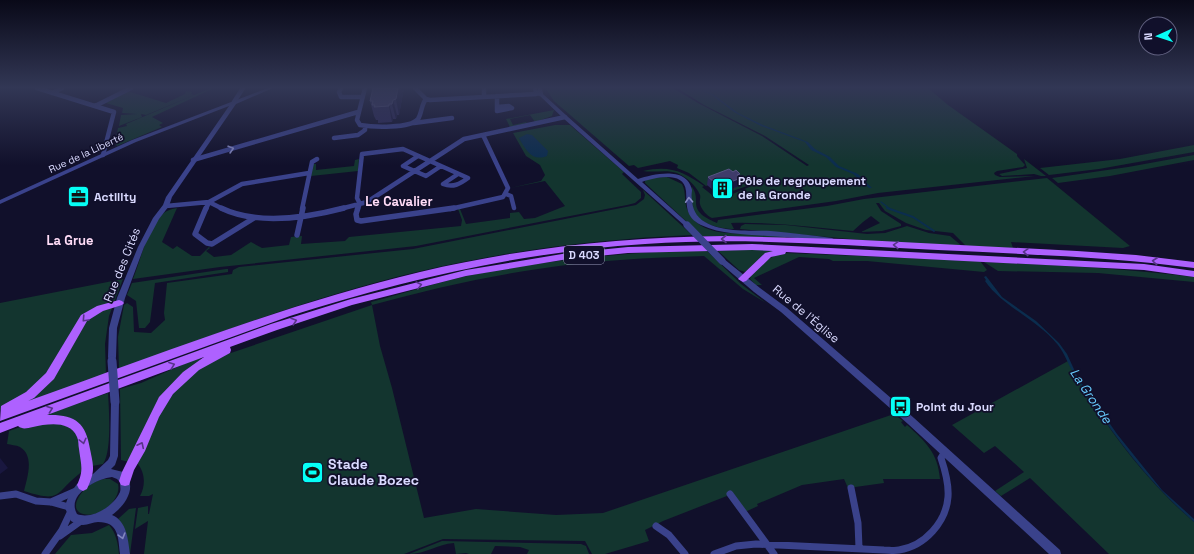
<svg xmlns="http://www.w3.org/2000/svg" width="1194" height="554" viewBox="0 0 1194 554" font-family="'Space Grotesk',sans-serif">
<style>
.green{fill:#13352f}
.water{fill:#0b2d4e}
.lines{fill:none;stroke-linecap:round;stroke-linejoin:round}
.stream-far1{stroke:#0b2d4e;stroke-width:1.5}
.stream{stroke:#0b2d4e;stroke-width:2}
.minor-far2{stroke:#3a428b;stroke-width:4.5}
.minor-far1{stroke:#3a428b;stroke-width:5.5}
.minor{stroke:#3a428b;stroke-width:7}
.tertiary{fill:#3a428b;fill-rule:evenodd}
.primary{fill:#ae61ff;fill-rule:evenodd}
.tertiary-bridge-far1{stroke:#3a428b;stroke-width:7}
.tertiary-bridge{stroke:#3a428b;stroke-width:9}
.wall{fill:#2c2859}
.shaded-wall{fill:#19173f}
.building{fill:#3f3b6a;stroke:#575482}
.oneway{stroke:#8286bf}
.oneway2{stroke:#58348a}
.labels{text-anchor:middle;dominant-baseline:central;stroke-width:3.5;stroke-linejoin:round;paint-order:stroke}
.far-street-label{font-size:10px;fill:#dadaff;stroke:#11102b}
.shield{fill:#11102b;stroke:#9e9dbf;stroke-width:1}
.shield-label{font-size:11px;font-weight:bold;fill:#dadaff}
.poi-label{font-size:12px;font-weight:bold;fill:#dadaff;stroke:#11102b;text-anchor:start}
.street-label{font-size:12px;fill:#dadaff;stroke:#11102b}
.neighbourhood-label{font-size:13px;font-weight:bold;fill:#ffdcf7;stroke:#11102b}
.water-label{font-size:13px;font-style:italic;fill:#68cdff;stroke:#11102b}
.near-poi-label{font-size:14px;font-weight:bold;fill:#dadaff;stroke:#11102b;text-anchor:start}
</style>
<rect width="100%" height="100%" fill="#11102b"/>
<path class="green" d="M211,88h3l-62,29 11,6 -4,2 3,2 -45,19 -2,-3 3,-15 9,-2 -1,-2z
M550,88h123l25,15 64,33 45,30 2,-1 -44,-29 -61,-31 -27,-17h251l20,17 69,49v2l8,9 -2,2 -26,4 -3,2 1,2 5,2 35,-1 -157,17 -42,8 -124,17c-5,-2 -11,-9 -12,-14 -1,-3 1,-6 0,-9 -4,-10 -14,-18 -23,-22 -11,-4 -23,0 -34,-2 26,-6 40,0 61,15l-2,1 15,12 6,-1 31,-13 -6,-2 -9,-6h-1l9,9 -17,6 -3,-1 1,-14 -22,9 -17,-13 -12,-5 1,-3 -8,-4 -32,7 -4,-3 -5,1 -75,-65 -8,-12z
M127,91l39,12 19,-9 1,-3 6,1 -1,2 3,1 -48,20 -5,-1 1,3 -23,9 2,-11 16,-1 -15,-1 1,-5 -17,-5z
M554,110l-2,6 -17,6 -5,-7 -20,4 3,6 13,-3 1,1 -17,4 -4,-8z
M555,125h15l54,47 -2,2 19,18v6l-6,5 -8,2 -211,41 -196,21 -87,12c7,-18 13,-45 27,-62 4,-6 11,-8 17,-9l-15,34 11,7 4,-3 15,10h8l9,-9 1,1 -4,3 8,6 17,-2 20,-13 11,6 27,-3 2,-8 11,-1 -1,8 44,-3 4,-4 112,-11 1,-6 -4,-11h2l6,15 44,-6v-5l9,-1 5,7 11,-1 30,-12 -20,-25 -35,7 31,-7 4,-6 -5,-10 -14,-9 -13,-23z
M1194,145v7l-95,17 -50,6 -9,-7 80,-9z
M1194,155v5l-84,16 -52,7 -6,-5 76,-11z
M359,159l-1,12 -47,5 2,-12h3v6l38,-4 1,-6z
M1024,159l22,17h-5l-7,-2 -32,2 -3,-2 28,-6z
M667,177l15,7c5,9 1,20 7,29 12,22 40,20 61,21 12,0 23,1 34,2l2,2 -84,-2 -57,-53v-2l3,-3z
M1047,178l83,68 -7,2 -112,-6 2,6 -47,-2 -13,-13 -27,-3 -20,-7 -21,-12 -6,-8h-3l5,8 20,13v2l-19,5 -21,1 19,-9 -9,-7 -8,6 -10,9c-41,-4 -81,-9 -122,-8l3,6c-14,0 -35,-5 -41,-19 -3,-7 -2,-16 -3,-22l2,-1c4,6 4,9 4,16 0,11 12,16 21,20l1,-3 109,-14 37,-7z
M643,190l49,45c-120,5 -238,23 -353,58 -75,22 -147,50 -220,76l-1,-32 6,-32 3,-2 6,4 1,25 17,1 14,-13 -1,-7 3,-30 65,-9 1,-4 6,-3 174,-18 223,-44 8,-6 1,-4z
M745,224l41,1 81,9 18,-1 22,-7 22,7 21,3 12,10 -79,-4 -143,-13 1,-3z
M705,249l36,35 25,19 -23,-14 -39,-33c-56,2 -111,4 -166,13 -56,8 -111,21 -166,36l8,41 12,42 32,130 52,-9 80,6 47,-2 291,-99 9,7 -2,1 4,5 2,-2c19,17 31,28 33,54h-57l1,4 -36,5 -4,-9 -42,6 -45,19 1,2 -13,6 -13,-18 -69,27 -18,9 4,11 -44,13h-13l-7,-13 -142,-2 -39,15h-260l4,-33 -13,8 3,-21 10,-2v8h1l4,-20 -4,2h-9c6,-11 5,-24 -3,-33l21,-47 15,-23 23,-22 26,-15 150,-51 -1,-3c35,-9 70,-21 106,-28 75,-15 151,-21 228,-25z
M735,249l40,1 -30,22 -6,-2 -22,-20z
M785,253l195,8 7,9 -3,2 -117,-11h-34l-4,-2 -30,-2 -45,21 8,7h-6l-6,-6 1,-4c11,-11 17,-19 34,-22z
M984,262c71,3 140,6 210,15v5l-96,-9 -100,-2z
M226,269h2v3l-73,11 -5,39 -5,6h-6l-3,-27 -9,-6 5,-12z
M123,279l-14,37 -4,28 1,30 -77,29 -21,3 -8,4v-107z
M200,357v5l-11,8 -60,92 -8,-2 -1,-71 21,-6z
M1068,361c33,60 74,116 126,161v32h-85l-79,-76 -29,18 -6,-5 29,-19 -29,-26 -11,7 -32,-28z
M108,393c1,16 4,59 -5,71l-11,2 -9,-37 -41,-13z
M52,423c5,1 11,1 16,4 13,6 15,31 15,44 -29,21 -19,33 -59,20 3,-13 11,-35 -4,-44 -4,-2 -9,-2 -13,-3l2,-13 11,-4z
M104,479h6l8,5c4,16 -19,35 -35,30 -16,-5 -1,-24 7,-29 4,-3 9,-5 14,-6z
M136,508l-6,46 -8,-29 -4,-6 11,-10z
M109,525c7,8 9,18 10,29h-64l16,-19 21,-2z
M442,541l139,3 5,2 3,8h-62l2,-4 -9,-3 -25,-1 -4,8h-22l-3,-1 -10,1 -2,-11c-17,1 -28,11 -45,11z"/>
<path class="water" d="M698,88l16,7 24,18 25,12 45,17 7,7 15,8 9,9 19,8 14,14h-3l-16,-14 -17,-7 -10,-10 -15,-7 -6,-8 -44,-16 -27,-14 -22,-17z
M527,134l5,1 16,16 -1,5c-15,6 -21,-6 -28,-18z
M986,276l16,21 34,24 23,22 8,11 11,24 39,56 45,56 32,29v3c-40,-35 -73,-76 -102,-120 -5,-9 -12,-17 -17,-26 -6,-10 -10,-22 -17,-31 -21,-26 -55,-38 -73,-64l1,-1 -2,-3z"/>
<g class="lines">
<path class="stream-far1" d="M881,202l9,7"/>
<path class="stream" d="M887,208l26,9 21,14"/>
<path class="minor-far2" d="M37,88l77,24 -11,43
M341,88l-2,4 2,5h21
M365,88l-8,32 3,5c12,2 50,4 58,-6 4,-6 3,-14 8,-20
M415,88l11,11 4,1 106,-6
M484,88v9
M52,93l10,-5
M497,96v11
M234,102l9,-14
M95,106l36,-18
M509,106l3,2 -15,3v-4z
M414,123l38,-5
M334,138l24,-3 7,-5v-4
M418,156l-15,10 23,10 15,-10
M193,160l165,-48
M506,194l5,2 3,12
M166,206l43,-4 14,7
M206,209l3,-7 33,-18 67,-11
M302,209l10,-47 5,-3
M340,209l27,-7 97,-63 101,-22
M357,209l3,-5 -3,-6 5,-44 41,-5 65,29c-8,6 -15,10 -25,6l15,-10
M450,209l53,-12 5,-9 -25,-53"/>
<path class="minor-far1" d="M206,208l-11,26 12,9 5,1 42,-26
M221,208c37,18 85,10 123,0
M358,208l-2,6 1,6 4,1 93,-13
M297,235l6,-27"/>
<path class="minor" d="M851,488l7,35 1,25
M730,494l44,60
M0,496l16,-2 20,7 15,1 18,5
M51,502l25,-11
M656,526l13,9 16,19
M60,536l21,-15
M45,554l17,-24 8,-17
M714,554l22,-8 20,-2 128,6c5,0 10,1 15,0 26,-4 47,-28 49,-53 1,-13 -3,-27 -7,-39l3,-5"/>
<path class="tertiary" d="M268,88h5l-37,16 -64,93 -3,9 -10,13 -15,28 -19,51 -8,30 -1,29 -1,2 -3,1 -3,-1 -1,-2 1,-29 8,-30 21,-51 15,-29 10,-13 3,-8 63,-91 -93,36 -136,62v-4l132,-60z
M533,88h4l1,3v-3h4l1,6 24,22 71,63c16,-5 49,-13 54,11 0,2 -1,6 0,9 0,9 4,18 13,23 19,11 45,8 66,9 20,2 41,4 61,7l3,2 -3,2c-21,-3 -43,-5 -64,-6 -22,-2 -46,-1 -67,-11 -16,-8 -14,-19 -15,-34 -2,-21 -32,-13 -44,-9l48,43 -1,1h-4l-122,-108 -23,-22 -6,-1z
M720,259h4l36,29 27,20 127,110 146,132 1,4h-12l-141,-130 -127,-112 -27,-20 -34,-29 -1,-2z
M115,398l3,2 1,2 -1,54 -3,9 -4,4 12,3c2,2 5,5 6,8 5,13 -7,28 -17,35 15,6 16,25 18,39h-10c-2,-17 -1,-32 -22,-32 -5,0 -10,3 -15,3 -4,0 -9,-2 -12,-4l-6,-13 1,-5 3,-8 8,-11 16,-10 15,-14 2,-4 1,-54 1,-2zM112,477l5,2 3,3c0,4 1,7 0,10 -6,14 -28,28 -43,22 -11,-19 19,-35 35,-37z"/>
<path class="primary" d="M725,236l118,3 234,12 59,4 58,7v6c-85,-11 -171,-14 -256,-18 -98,-5 -196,-13 -293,-6 -122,8 -239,35 -355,72l-290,105 1,-15 25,-14 20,-19 35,-58 16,-9 22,-6 3,1 2,2 -2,2 -19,6 -16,10 -33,58 -20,19 -6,3c130,-46 258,-97 392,-129 101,-24 202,-35 305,-36z
M752,244l392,20 50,7v6l-50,-7 -358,-18 -1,2 -14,3 -25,24 -3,1 -5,-3 2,-2 25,-24 8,-2 -21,-1 -124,3 -60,6 -102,17 -114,29 -75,25 -47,17 1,3 -1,3 -31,17 -26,24 -14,23 -14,34 -11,19 -5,15 -4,1 -4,-1 -2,-4 3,-9 37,-75 24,-25 21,-15 -157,58c27,-1 39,7 43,34 4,19 5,22 -3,40l-4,2 -4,-2 -2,-4c7,-15 4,-20 2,-36 -1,-4 0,-8 -2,-12 -7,-17 -30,-13 -44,-10 -6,1 -10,3 -15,-1l-18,7v-10l271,-99 80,-25 115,-29 102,-17 60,-6z"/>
<path class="tertiary-bridge-far1" d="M687,225l35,36
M112,357v5"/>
<path class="tertiary-bridge" d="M112,361l3,41"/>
</g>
<path class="wall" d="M404,88l-5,27h-2l-1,4h-3l-1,3 -14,1v-3h-2l-2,-4 -4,-15z
M733,172l7,5 -1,9 -13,5v3l-6,2 -13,-11 1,-8z"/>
<path class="shaded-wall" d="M398,88h6l-5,27 -3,-16z
M393,100l4,15 -1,4 -4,-15z
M389,104l4,15 -1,3 -3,-16z
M740,174v4h1l-2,8 -13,5v3l-6,2 1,-8 4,-4 12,-9z
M0,458l8,10 -8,6z"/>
<path class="building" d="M373,88h25l-2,11 -3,1 -1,4h-3v2l-15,1 1,-2h-3l1,-4h-3z
M729,169l4,3 3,-2 4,4 -3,1 4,3 -16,6 2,2 -6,2 -13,-11z"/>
<defs><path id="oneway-chevron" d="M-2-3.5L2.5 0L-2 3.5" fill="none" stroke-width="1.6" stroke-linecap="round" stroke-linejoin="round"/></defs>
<g class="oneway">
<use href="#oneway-chevron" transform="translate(231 149) rotate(-16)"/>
<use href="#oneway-chevron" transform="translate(689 200) rotate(-93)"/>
<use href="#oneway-chevron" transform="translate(122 536) rotate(74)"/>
</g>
<g class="oneway2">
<use href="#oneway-chevron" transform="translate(724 239) rotate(180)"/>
<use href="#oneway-chevron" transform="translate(896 245) rotate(-177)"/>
<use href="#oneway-chevron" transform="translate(1026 252) rotate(-177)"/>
<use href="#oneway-chevron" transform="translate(1155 261) rotate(-174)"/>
<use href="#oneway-chevron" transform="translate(419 285) rotate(-14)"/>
<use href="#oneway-chevron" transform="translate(85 319) rotate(133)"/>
<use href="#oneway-chevron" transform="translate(294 321) rotate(-18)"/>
<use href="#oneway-chevron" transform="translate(172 365) rotate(-20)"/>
<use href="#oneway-chevron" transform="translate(50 409) rotate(-20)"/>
<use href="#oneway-chevron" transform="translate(83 441) rotate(76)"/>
<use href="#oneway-chevron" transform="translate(141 445) rotate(-64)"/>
</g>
<linearGradient id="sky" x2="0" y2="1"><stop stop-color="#090918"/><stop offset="0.53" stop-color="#323755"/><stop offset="1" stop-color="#323755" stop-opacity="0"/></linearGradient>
<rect width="1194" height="165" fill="url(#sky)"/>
<defs>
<symbol id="building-square" viewBox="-11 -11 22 22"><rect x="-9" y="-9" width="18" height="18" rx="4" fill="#06fff6" stroke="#11102b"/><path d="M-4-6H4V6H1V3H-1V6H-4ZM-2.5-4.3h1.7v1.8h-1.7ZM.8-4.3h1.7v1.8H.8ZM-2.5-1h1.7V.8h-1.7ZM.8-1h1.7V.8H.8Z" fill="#111"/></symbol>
<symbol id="office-square" viewBox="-11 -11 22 22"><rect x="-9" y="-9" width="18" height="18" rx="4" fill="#06fff6" stroke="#11102b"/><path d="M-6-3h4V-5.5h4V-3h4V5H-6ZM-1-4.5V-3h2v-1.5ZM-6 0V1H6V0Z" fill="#111"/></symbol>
<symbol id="bus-square" viewBox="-11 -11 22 22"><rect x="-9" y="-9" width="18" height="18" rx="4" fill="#06fff6" stroke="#11102b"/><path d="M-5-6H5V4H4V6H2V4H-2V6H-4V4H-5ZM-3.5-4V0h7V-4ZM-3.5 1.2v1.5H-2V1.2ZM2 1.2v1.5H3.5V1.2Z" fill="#111"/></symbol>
<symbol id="stadium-square" viewBox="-11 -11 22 22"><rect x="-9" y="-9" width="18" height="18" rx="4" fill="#06fff6" stroke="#11102b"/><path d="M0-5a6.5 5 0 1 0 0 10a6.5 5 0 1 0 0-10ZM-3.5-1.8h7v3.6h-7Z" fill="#111"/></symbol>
</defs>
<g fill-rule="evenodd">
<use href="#building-square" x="710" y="176" width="25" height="25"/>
<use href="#office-square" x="66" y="184" width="25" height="25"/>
<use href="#bus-square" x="888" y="394" width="25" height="25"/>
<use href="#stadium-square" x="300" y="460" width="25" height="25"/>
</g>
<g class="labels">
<g class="far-street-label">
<text transform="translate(86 153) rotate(-25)">Rue de la Liberté</text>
</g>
<rect class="shield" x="564" y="246" width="40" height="18" rx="3"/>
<g class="shield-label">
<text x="584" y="255">D 403</text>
</g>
<g class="poi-label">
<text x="738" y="181">Pôle de regroupement<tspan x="738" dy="14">de la Gronde</tspan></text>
<text x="94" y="197">Actility</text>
<text x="916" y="407">Point du Jour</text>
</g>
<g class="street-label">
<text transform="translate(122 265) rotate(-68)">Rue des Cités</text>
<text transform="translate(806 314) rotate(40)">Rue de l'Église</text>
</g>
<g class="neighbourhood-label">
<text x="399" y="201">Le Cavalier</text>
<text x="70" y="240">La Grue</text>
</g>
<g class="water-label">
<text transform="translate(1091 396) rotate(56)">La Gronde</text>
</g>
<g class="near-poi-label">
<text x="328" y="464">Stade<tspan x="328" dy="16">Claude Bozec</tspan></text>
</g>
</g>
<g transform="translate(1158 36) rotate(267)"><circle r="19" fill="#11102b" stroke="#616180"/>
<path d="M0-3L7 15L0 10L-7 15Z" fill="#06fff6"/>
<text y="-6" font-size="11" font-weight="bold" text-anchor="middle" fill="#dadaff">N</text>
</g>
</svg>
